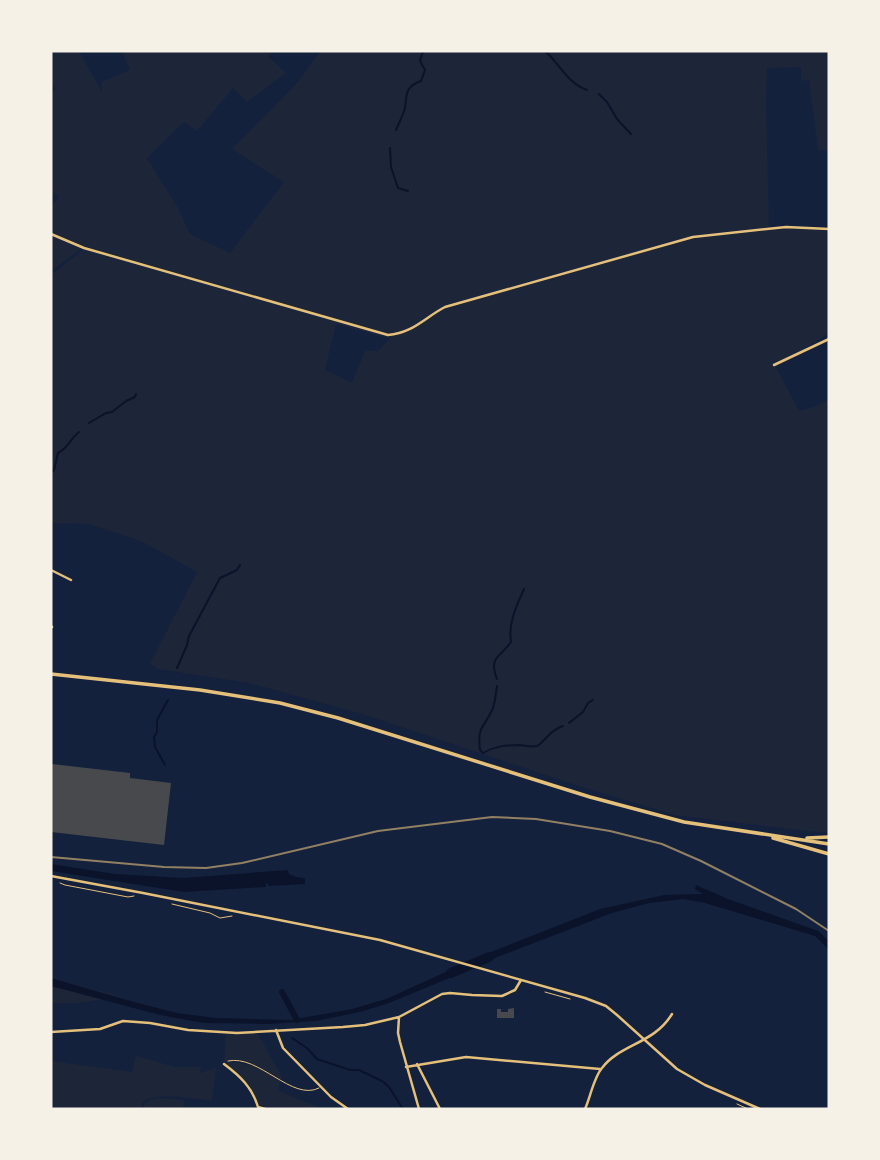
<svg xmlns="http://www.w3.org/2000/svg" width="880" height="1160" viewBox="0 0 880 1160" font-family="Overpass,sans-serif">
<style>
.green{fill:#1d2539;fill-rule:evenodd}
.water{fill:#0b132b}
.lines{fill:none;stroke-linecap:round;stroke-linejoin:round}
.stream{stroke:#0b132b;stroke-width:2}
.canal{stroke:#0b132b;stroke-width:6}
.river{stroke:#0b132b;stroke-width:10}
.building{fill:#48494c}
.path{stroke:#e5c07b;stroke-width:1}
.service{stroke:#e5c07b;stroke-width:1}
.minor{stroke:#e5c07b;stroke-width:2.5}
.tertiary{stroke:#e5c07b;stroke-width:2.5}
.primary{stroke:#e5c07b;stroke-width:3.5}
.rail{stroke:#918062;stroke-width:2}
</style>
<rect width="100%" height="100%" fill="#14213d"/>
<path class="green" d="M54,51h25l23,41 -1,-10 29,-12 -8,-19h152l-6,5 18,17 -39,29 -14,-14 -36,43 -13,-9 -37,36 31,50 12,26 40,19 54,-71 -52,-33 66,-67 22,-31h509v99h-11l-9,-70 -8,1v-14l-34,1 -1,35 3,124 60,1v105l-53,34 23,44 15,-4 15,-7v432h-13l-141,-17 -99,-30 -210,-70 -117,-32 -91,-14 -8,-5 47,-92 -56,-31 -52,-17 -38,-1v-248l33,-26 -33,-15v-27l8,-10 -8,-7v-96l5,-5 -5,-8v-28zM336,324l54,15 -12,12h-13l-13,32 -27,-13z
M51,235l30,14 -30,22z
M51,978l70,19 -44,6h-26z
M257,1032l25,45 -1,3 -20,-13 -27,-8 -4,2 31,7 19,13 -2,10 45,18h-54l-10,-4c-8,-20 -17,-29 -34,-41l3,-3 -4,2 2,-30z
M136,1056l39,11h26l-1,6 16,-5 -4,33c-17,-3 -57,-9 -70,1l-1,7h-90v-48l81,11z
M163,1098l21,2 -1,9h-40c2,-11 11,-10 20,-11z"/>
<path class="water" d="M51,864l64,10 69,4 104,-8 1,4 7,3 9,1v6l-36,2 -1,-2 -2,-1v4l-82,5 -133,-21z
M696,885l32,14 90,32 11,10v9l-14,-14 -110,-33 -22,-4 -34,4 -37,10 -130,50 -11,-3 129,-51 64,-14 39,-1 -8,-5z
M457,967l12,3 -80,33 -29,9 -44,9 -47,3 -66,-1 -43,-8 -109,-29v-8l83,24 43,11 39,5 77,2v-3l8,1 51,-9 34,-10z"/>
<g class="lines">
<path class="stream" d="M545,51c14,12 23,33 42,39
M599,94l8,8 10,17 14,15
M396,130c3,-7 7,-15 9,-22 2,-15 0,-21 16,-27l4,-11 -5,-9 3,-10
M390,148l1,19 7,21 10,3
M89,423l17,-10 6,-1 14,-11 9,-4 1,-3
M51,473l3,-3 4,-17c10,-5 12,-14 21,-21
M177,668l10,-23 2,-9 31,-58 17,-8 3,-5
M497,679c-9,-23 4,-22 14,-37 -3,-19 5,-35 13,-53
M497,686c-1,7 -2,16 -4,22 -9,21 -16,17 -13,42l3,3c12,-7 23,-8 37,-8 5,1 12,2 17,1 7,-3 12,-16 26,-20
M569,723l14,-11 5,-9 5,-3
M165,765l-10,-18 -1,-10 3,-5v-12l11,-20
M292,1038l15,10 10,11 33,11h9l23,11 7,6 14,22"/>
<path class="canal" d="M282,992l15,28"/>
<path class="river" d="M451,973l38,-16"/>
</g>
<path class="building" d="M52,764l78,9v5l41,5 -7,62 -113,-13v-62z
M514,1008v10h-17v-9h4v3h7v-3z"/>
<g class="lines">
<path class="path" d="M60,883l5,2 63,12 6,-1
M172,904l38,9 10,5 12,-2
M545,992l25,7
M737,1104l11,5"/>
<path class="service" d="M228,1061c31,-7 64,41 91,27"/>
<path class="minor" d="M51,234l33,14 304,87c25,-2 36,-17 57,-28l248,-70 93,-10 43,2
M774,365l55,-26
M51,570l20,10
M51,626l1,1
M399,1017l-1,16 2,9 19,67
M276,1030l7,18 48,49 17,12
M51,1032l49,-3 23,-8 27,2 38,7 49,3 106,-6 22,-2 34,-8 43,-23 8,-1 22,2 30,1 13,-6 6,-10
M224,1064c16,12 28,23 34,43l7,2
M417,1064l23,45
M406,1067l60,-10 134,12
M585,1109c5,-11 9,-32 17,-41 18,-24 52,-24 70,-54"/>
<path class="tertiary" d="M51,876l92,17 237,47 205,58 21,8 11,9 60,54 28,16 55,24"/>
<path class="primary" d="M51,674l149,16 80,13 58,15 252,79 94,25 145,22
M773,838l56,16
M807,838l22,-1"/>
<path class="rail" d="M51,857l113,10 42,1 36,-5 136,-32 114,-14 44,2 74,12 52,13 39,17 95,48 33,22"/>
</g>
<rect width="880" height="1160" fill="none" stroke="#f6f1e7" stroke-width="105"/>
</svg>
